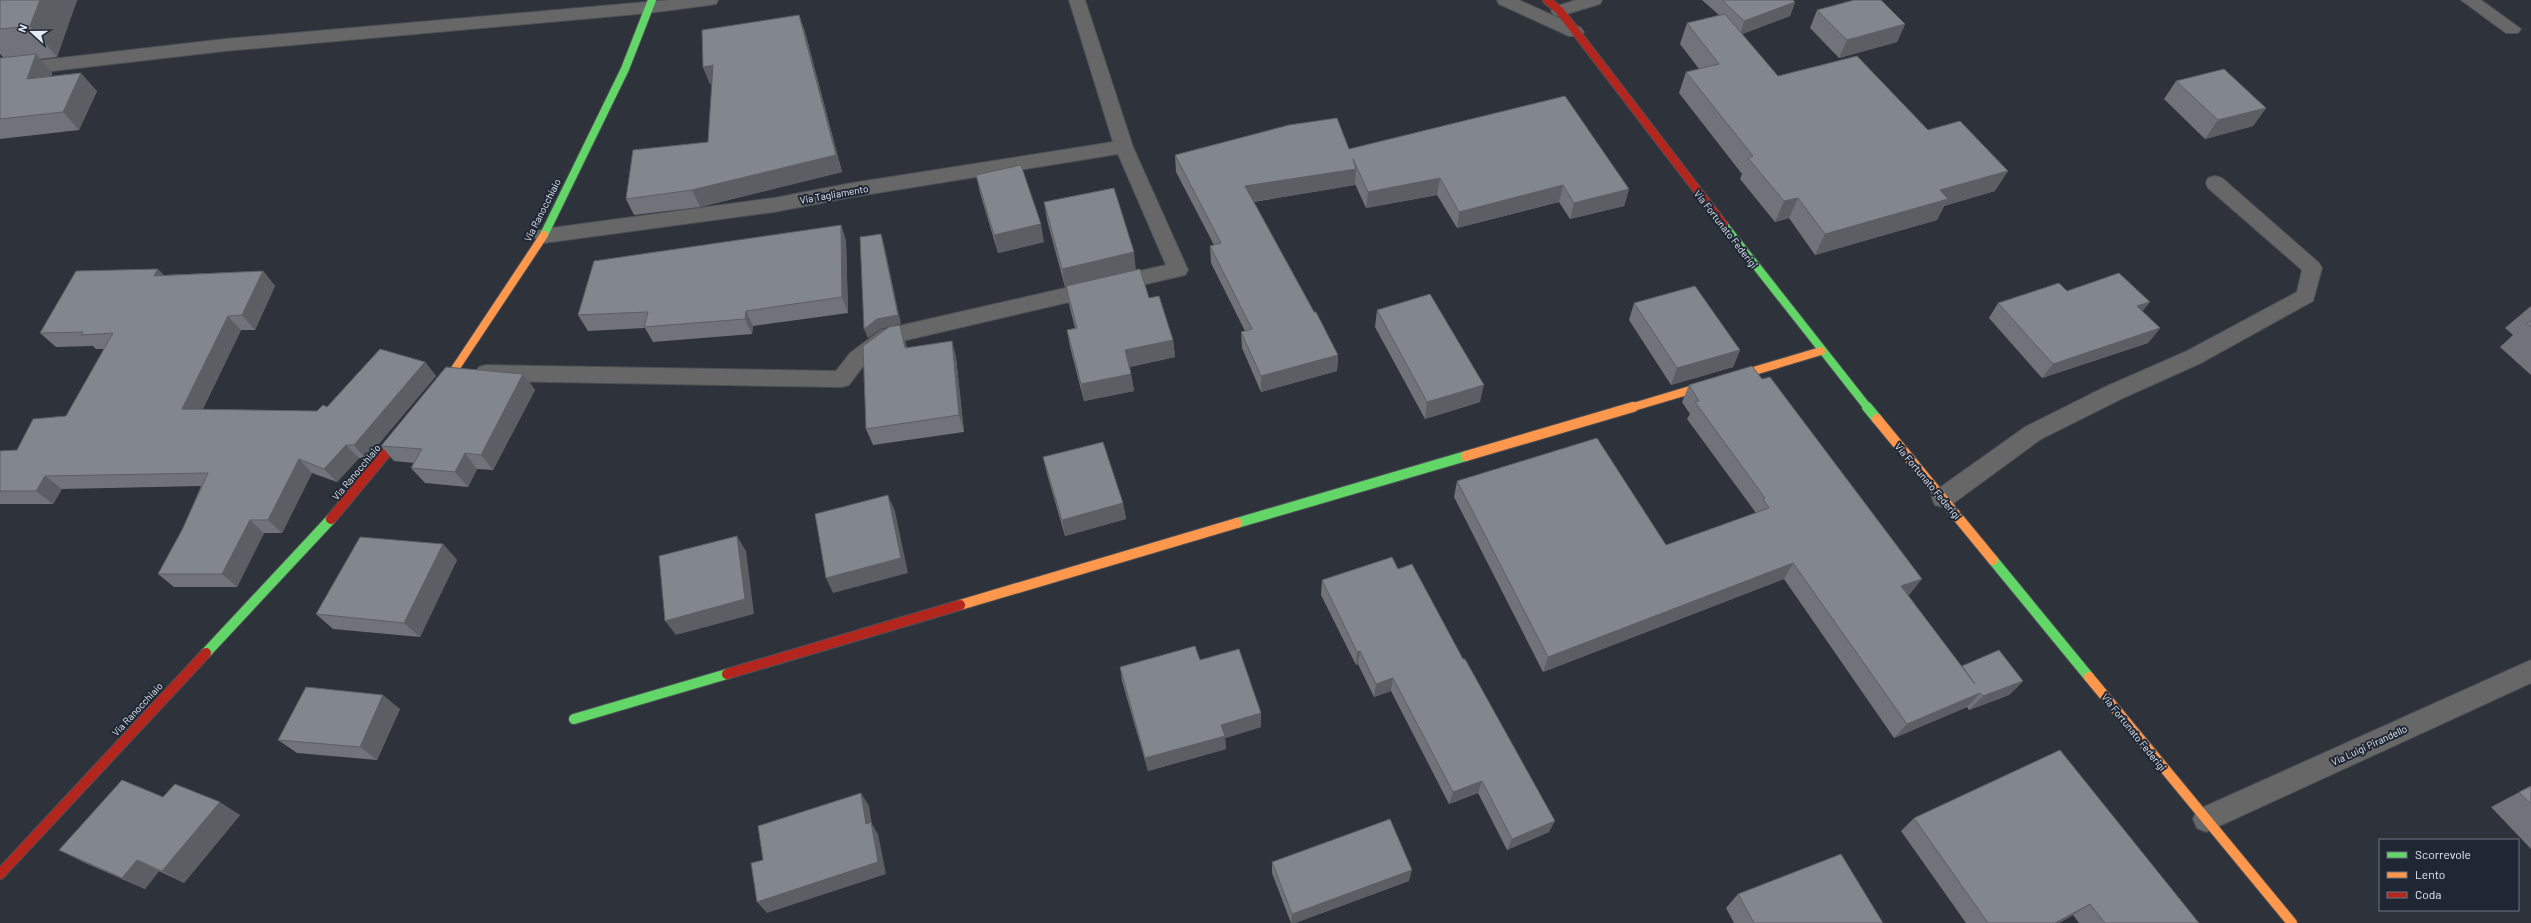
<svg xmlns="http://www.w3.org/2000/svg" width="2531" height="923" viewBox="0 0 2531 923" font-family="Barlow,sans-serif">
<style>
.lines{fill:none;stroke-linecap:round;stroke-linejoin:round}
.street-casing{stroke:#4c5057;stroke-width:2}
.fast-far1-casing{stroke:#4c5057;stroke-width:10}
.fast-casing{stroke:#4c5057;stroke-width:12}
.slow-far1-casing{stroke:#4c5057;stroke-width:10}
.slow-casing{stroke:#4c5057;stroke-width:12}
.jam-far1-casing{stroke:#4c5057;stroke-width:10}
.jam-casing{stroke:#4c5057;stroke-width:12}
.street{fill:#666766;fill-rule:evenodd}
.fast-far1{stroke:#63d668;stroke-width:8}
.fast{stroke:#63d668;stroke-width:10}
.slow-far1{stroke:#ff974d;stroke-width:8}
.slow{stroke:#ff974d;stroke-width:10}
.jam-far1{stroke:#b3261e;stroke-width:8}
.jam{stroke:#b3261e;stroke-width:10}
.wall{fill:#707379}
.shaded-wall{fill:#5b5e63}
.building{fill:#82868d;stroke:#5b5e63}
.labels{text-anchor:middle;dominant-baseline:central;stroke-width:4;stroke-linejoin:round;paint-order:stroke}
.street-label{font-size:10px;fill:#e5ebf4;stroke:#1f2735}
</style>
<rect width="100%" height="100%" fill="#2e323a"/>
<g class="lines">
<defs>
<path id="street" d="M669,0h49l-2,4 -6,1 -61,8 -424,38 -225,26v-12l225,-26z
M1069,0h16l48,147 55,123 -3,5 -291,68 -30,22 -15,20 -7,2 -356,-6 -7,-2 -4,-6 4,-6 7,-2 350,6 14,-18 31,-23 285,-65 -48,-111 -266,43 -78,15 -230,31 -7,-2 -3,-5 3,-5 7,-2 230,-31 78,-15 261,-41z
M1497,0h22l62,28 3,4 -3,4h-12l-70,-32z
M1576,0h26l-2,4 -40,12 -6,-1 -3,-4 3,-4z
M2461,0h20l40,29 -3,4h-12z
M2215,176l7,2 97,85 3,5 -9,33 -112,62 -80,36 -80,40 -90,66 -8,2 -8,-2 -3,-7 3,-7 90,-64 80,-40 82,-36 110,-59 5,-22 -94,-82 -2,-5 2,-5z
M2531,660v23l-316,145 -9,4 -9,-4 -4,-9 4,-9z"/>
<path id="fast-far1" d="M1724,225l144,183
M544,235l81,-166 27,-69"/>
<path id="fast" d="M1867,407l10,12
M1237,523l229,-67
M1993,560l96,117
M206,653l125,-134
M574,719l153,-45"/>
<path id="slow-far1" d="M437,391l16,-19 91,-137
M1630,408l191,-57"/>
<path id="slow" d="M1877,419l116,141
M1466,456l167,-49
M960,605l277,-82
M2089,677l203,246"/>
<path id="jam-far1" d="M1547,0l13,11 164,214"/>
<path id="jam" d="M331,519l74,-89
M727,674l233,-69
M0,874l206,-221"/>
</defs>
<use href="#street" class="street-casing"/>
<use href="#fast-far1" class="fast-far1-casing"/>
<use href="#fast" class="fast-casing"/>
<use href="#slow-far1" class="slow-far1-casing"/>
<use href="#slow" class="slow-casing"/>
<use href="#jam-far1" class="jam-far1-casing"/>
<use href="#jam" class="jam-casing"/>
<use href="#street" class="street"/>
<use href="#fast-far1" class="fast-far1"/>
<use href="#fast" class="fast"/>
<use href="#slow-far1" class="slow-far1"/>
<use href="#slow" class="slow"/>
<use href="#jam-far1" class="jam-far1"/>
<use href="#jam" class="jam"/>
</g>
<path class="wall" d="M0,0h77l-20,57 -17,2 12,14 -1,4 46,14 -18,39 -79,9v-81h4l-4,-4z
M1702,0h91l2,2 -5,14 -48,18 36,42 150,54 67,61 -51,15 -7,14 -122,35 -26,-37 -14,4 -35,-43 2,-5 -63,-81 7,-21 13,-3 -19,-25 7,-21 32,-8z
M1817,10l88,14 -8,18 -58,16 -29,-30z
M799,15l6,17 37,140 -142,35 -66,8 -8,-16 82,-57 4,-59 -2,1 -7,-17z
M2176,81l90,27 -13,18 -48,13 -41,-40z
M1349,149l280,40 -5,17 -54,13 -11,-17 -102,26 -20,-33 -71,13 -11,-24v1l-101,17 84,153 -1,16 -76,21 -19,-44 -1,-16 4,-1 -34,-68 -1,-17 4,-1 -38,-73 -1,-17z
M976,175l68,67 -46,11 -18,-60z
M1044,202l92,68 13,28 24,42 2,17 -45,10 1,7 3,17 -50,10 -14,-54 -3,-17 8,-2 -6,-24 -3,-18 -1,1 -18,-67z
M841,225l5,16 2,72 -95,13 -1,8 -99,8 -8,-14 -57,3 -10,-16z
M263,271l12,15 -20,44h-14l-38,79 114,2 108,-49 11,14 -70,83 -7,-1 -22,24 -25,-9 -30,60h-18l-27,54h-63l-16,-13 24,-44 19,-44 -139,3 -9,15h-53v-53l17,-1 49,-34 38,-67h-8l-3,-3 -37,1 -16,-14 124,-58z
M1634,303l106,47 -7,17 -62,18 -42,-65z
M1998,303l144,9 18,16 -12,15 -106,35 -53,-60z
M2531,306v69l-31,-28 13,-12 -8,-7z
M1377,310l103,92 -55,17 -50,-92z
M900,325l7,23 45,-7 4,17 8,74 -91,13 -7,-16z
M523,374l12,16 -42,80 -16,-1 -9,18 -43,-4 -14,-15 3,-5 -20,-2 -13,-15z
M1689,385l221,209 -2,1 53,71h1l61,15 -14,14 -40,15 -2,-3 -73,31 -110,-159 -241,93 -89,-175 3,-16 209,64 90,-32 -69,-94 3,-5 -8,-12z
M1043,457l80,46 3,16 -61,17 -18,-62z
M443,544l14,16 -37,77 -87,-8 -17,-15z
M1398,569l151,263 -42,18 -29,-57 -29,11 -58,-113 -17,6 -16,-33 -2,1 -35,-70 1,-15z
M1200,660l61,53v14l-36,11 1,11 -78,22 -26,-90 -2,-14z
M400,709l-23,51 -80,-7 -19,-13z
M2531,786v63l-40,-42z
M163,797l77,18 -56,68 -25,-12 -14,18 -62,-27 -24,-12z
M1914,818l285,105h-120l-6,-8 -14,8h-93l-65,-92z
M1272,862l137,19 -114,42h-4l-19,-50z
M1738,894l145,29h-149l-8,-15z"/>
<path class="shaded-wall" d="M40,0h37l-20,57 -27,-31z
M1795,2l-5,14 -50,19 4,-14z
M799,15l6,17 37,140 -142,35 -8,-17z
M1905,24l-8,18 -58,16 8,-18z
M36,54l16,19 -9,24 -16,-18z
M713,65l7,17 -10,2 -7,-17z
M81,73l16,18 -18,39 -16,-18z
M2266,108l-13,18 -48,13 13,-19z
M1356,169l-1,16 -110,18v-17z
M2008,171l-13,20 -51,15 -7,14 -122,35 10,-21 115,-44z
M1440,178l-3,17 -71,13 2,-16z
M1563,185l-4,17 -102,26 2,-16z
M1629,189l-5,17 -54,13 4,-16z
M1798,198l-9,20 -14,4 9,-21z
M1041,224l3,18 -46,11 -4,-18z
M841,225l5,16 2,72 -6,-16z
M881,234l3,10 17,80 -20,5 -13,9 -4,-9 13,-10z
M1134,252l2,18 -71,17 -3,-18z
M158,269l14,14 -18,-7z
M263,271l12,15 -20,44 -13,-15z
M2150,302l-12,15 -1,-11z
M746,311l7,15 -1,8 -7,-15z
M228,316l13,14 -45,93 -14,-14z
M900,325l5,17 6,23 -6,-17z
M2160,328l-12,15 -106,35 11,-14z
M1173,340l2,17 -48,10 -2,-17z
M952,341l4,17 8,74 -5,-17z
M1740,350l-7,17 -62,18 6,-17z
M1338,355l-1,16 -76,21v-16z
M425,362l11,14 -70,83 -12,-14z
M523,374l12,16 -42,80 -12,-15z
M1131,374l3,17 -50,10 -3,-17z
M1484,385l-4,17 -55,17 2,-17z
M346,445l13,13 -22,24 -13,-13z
M465,453l12,16 -9,18 -13,-15z
M299,459l13,14 -30,60 -14,-13z
M45,476l17,13 -9,15 -17,-13z
M888,495l7,16 13,62 -75,20 -7,-15z
M1123,503l3,16 -61,17 -3,-16z
M250,520l14,13 -27,54 -15,-13z
M737,536l9,15 8,63 -78,21 -11,-14z
M443,544l14,16 -37,77 -16,-14z
M1793,563l-9,16 -241,93 5,-15z
M1922,579l-12,15 -20,8 11,-16z
M1360,651l-2,13 -2,1 1,-13z
M1393,678l-2,13 -17,6 2,-13z
M2023,681l-14,14 -40,15 14,-14z
M1980,693l-13,14 -73,31 13,-14z
M383,695l17,14 -23,51 -17,-13z
M1261,713v14l-36,11 1,11 -78,22 -3,-13 76,-33z
M1482,781l-4,12 -29,11 4,-12z
M861,793l8,13 3,18 6,10 8,40 -119,39 -10,-11 109,-78z
M220,802l20,13 -56,68 -22,-12z
M1555,821l-6,11 -42,18 5,-11z
M137,860l22,11 -14,18 -23,-11z
M1412,870l-3,11 -114,42h-4l1,-9z
M2090,904l-17,11 -14,8h-4z"/>
<path class="building" d="M0,0h40l-10,26 -30,3z
M1722,0h71l2,2 -51,19z
M1854,0h27l24,24 -58,16 -30,-30z
M1725,14l53,62 79,-20 71,74 32,-9 48,50 -68,19 8,9 -123,35 -27,-36 -14,3 -36,-43 5,-2 -67,-84 33,-8 -32,-41z
M799,15l37,140 -144,35 -66,9 7,-49 75,-8 5,-77 -10,2 -1,-37z
M36,54l-9,25 54,-6 -18,39 -63,7v-61z
M2224,69l42,39 -48,12 -42,-39z
M1565,96l64,93 -55,14 -11,-18 -104,27 -19,-34 -72,14 -15,-33 3,10 -111,17 69,126h2l22,43 -77,21 -20,-44 11,-3 -42,-83 11,-3 -46,-88 114,-30 48,-7 12,31z
M1021,165l20,59 -47,11 -18,-60z
M1114,188l20,64 -72,17 -18,-67z
M841,225l1,72 -96,14 -1,8 -101,8 4,-15 -70,3 16,-54z
M881,234l17,81 -21,4 -13,10 -4,-92z
M158,269l-4,7 109,-5 -21,44 -14,1 -46,93 135,2 6,-6 4,2 53,-58 45,13 -71,83h-8l-22,24 -25,-10 -31,61h-18l-28,54h-64l24,-44 26,-57 -163,3 -9,15h-36v-40l17,-1 16,-31 33,-3 47,-83 -32,2 2,-3 -43,1 36,-62z
M1140,269l9,29 10,-2 14,44 -48,10 6,24 -50,10 -14,-54 10,-2 -11,-42z
M2119,273l31,29 -13,4 23,22 -107,36 -55,-61 61,-20 8,8z
M1695,286l45,64 -63,18 -43,-65z
M1430,294l54,91 -57,17 -50,-92z
M2531,321v6l-4,-4z
M900,325l5,23 47,-7 7,74 -93,14 -3,-83 26,-19z
M1752,366l10,13 8,-2 152,202 -21,7 74,98 -13,-18 37,-16 24,31 -40,15 -3,-3 -73,31 -114,-161 -245,94 -91,-176 140,-43 69,107 103,-37 -6,-9 2,-1 -70,-96 4,-1 -10,-16z
M446,367l77,7 -42,81 -16,-2 -10,19 -44,-4 11,-19 -41,-3z
M1103,442l20,61 -61,17 -19,-63z
M888,495l13,63 -75,20 -11,-64z
M737,536l8,63 -80,22 -6,-65z
M360,537l83,7 -39,79 -88,-9z
M1392,557l6,12 14,-5 51,95h2l90,162 -43,18 -30,-58 -29,11 -60,-114 -17,6 -16,-33 -3,1 -35,-72z
M1195,646l5,14 39,-11 22,64 -40,12 4,11 -80,22 -25,-91z
M306,687l77,8 -23,52 -82,-7z
M2060,750l139,173h-94l-15,-19 -35,19h-67l-74,-105z
M122,780l41,17 12,-13 45,18 -58,69 -25,-11 -15,18 -63,-28z
M2531,786v18l-12,-12z
M861,793l5,31 5,-2 7,40 -121,40 -6,-39 12,-3 -5,-34z
M1390,819l22,51 -120,44 -20,-52z
M1841,854l42,69h-129l-16,-29z"/>
<g class="labels">
<g class="street-label">
<text transform="translate(834 194) rotate(-10)">Via Tagliamento</text>
<text transform="translate(542 210) rotate(-63)">Via Ranocchiaio</text>
<text transform="translate(1726 229) rotate(52)">Via Fortunato Federigi</text>
<text transform="translate(356 472) rotate(-50)">Via Ranocchiaio</text>
<text transform="translate(1928 481) rotate(50)">Via Fortunato Federigi</text>
<text transform="translate(137 709) rotate(-47)">Via Ranocchiaio</text>
<text transform="translate(2134 732) rotate(51)">Via Fortunato Federigi</text>
<text transform="translate(2369 745) rotate(-25)">Via Luigi Pirandello</text>
</g>
</g>
<rect x="2379" y="839" width="140" height="72" fill="#1f2735" stroke="#6e7581"/>
<rect x="2387" y="852" width="20" height="6" fill="#63d668" stroke="#6e7581"/>
<text x="2415" y="859" font-size="12" fill="#e5ebf4">Scorrevole</text>
<rect x="2387" y="872" width="20" height="6" fill="#ff974d" stroke="#6e7581"/>
<text x="2415" y="879" font-size="12" fill="#e5ebf4">Lento</text>
<rect x="2387" y="892" width="20" height="6" fill="#b3261e" stroke="#6e7581"/>
<text x="2415" y="899" font-size="12" fill="#e5ebf4">Coda</text>
<g transform="translate(32 32) rotate(291)" stroke="#1f2735" stroke-width="3" paint-order="stroke">
<path d="M0-3L7 15L0 10L-7 15Z" fill="#e5ebf4"/>
<text y="-6" font-size="11" font-weight="bold" text-anchor="middle" fill="#e5ebf4">N</text>
</g>
</svg>
